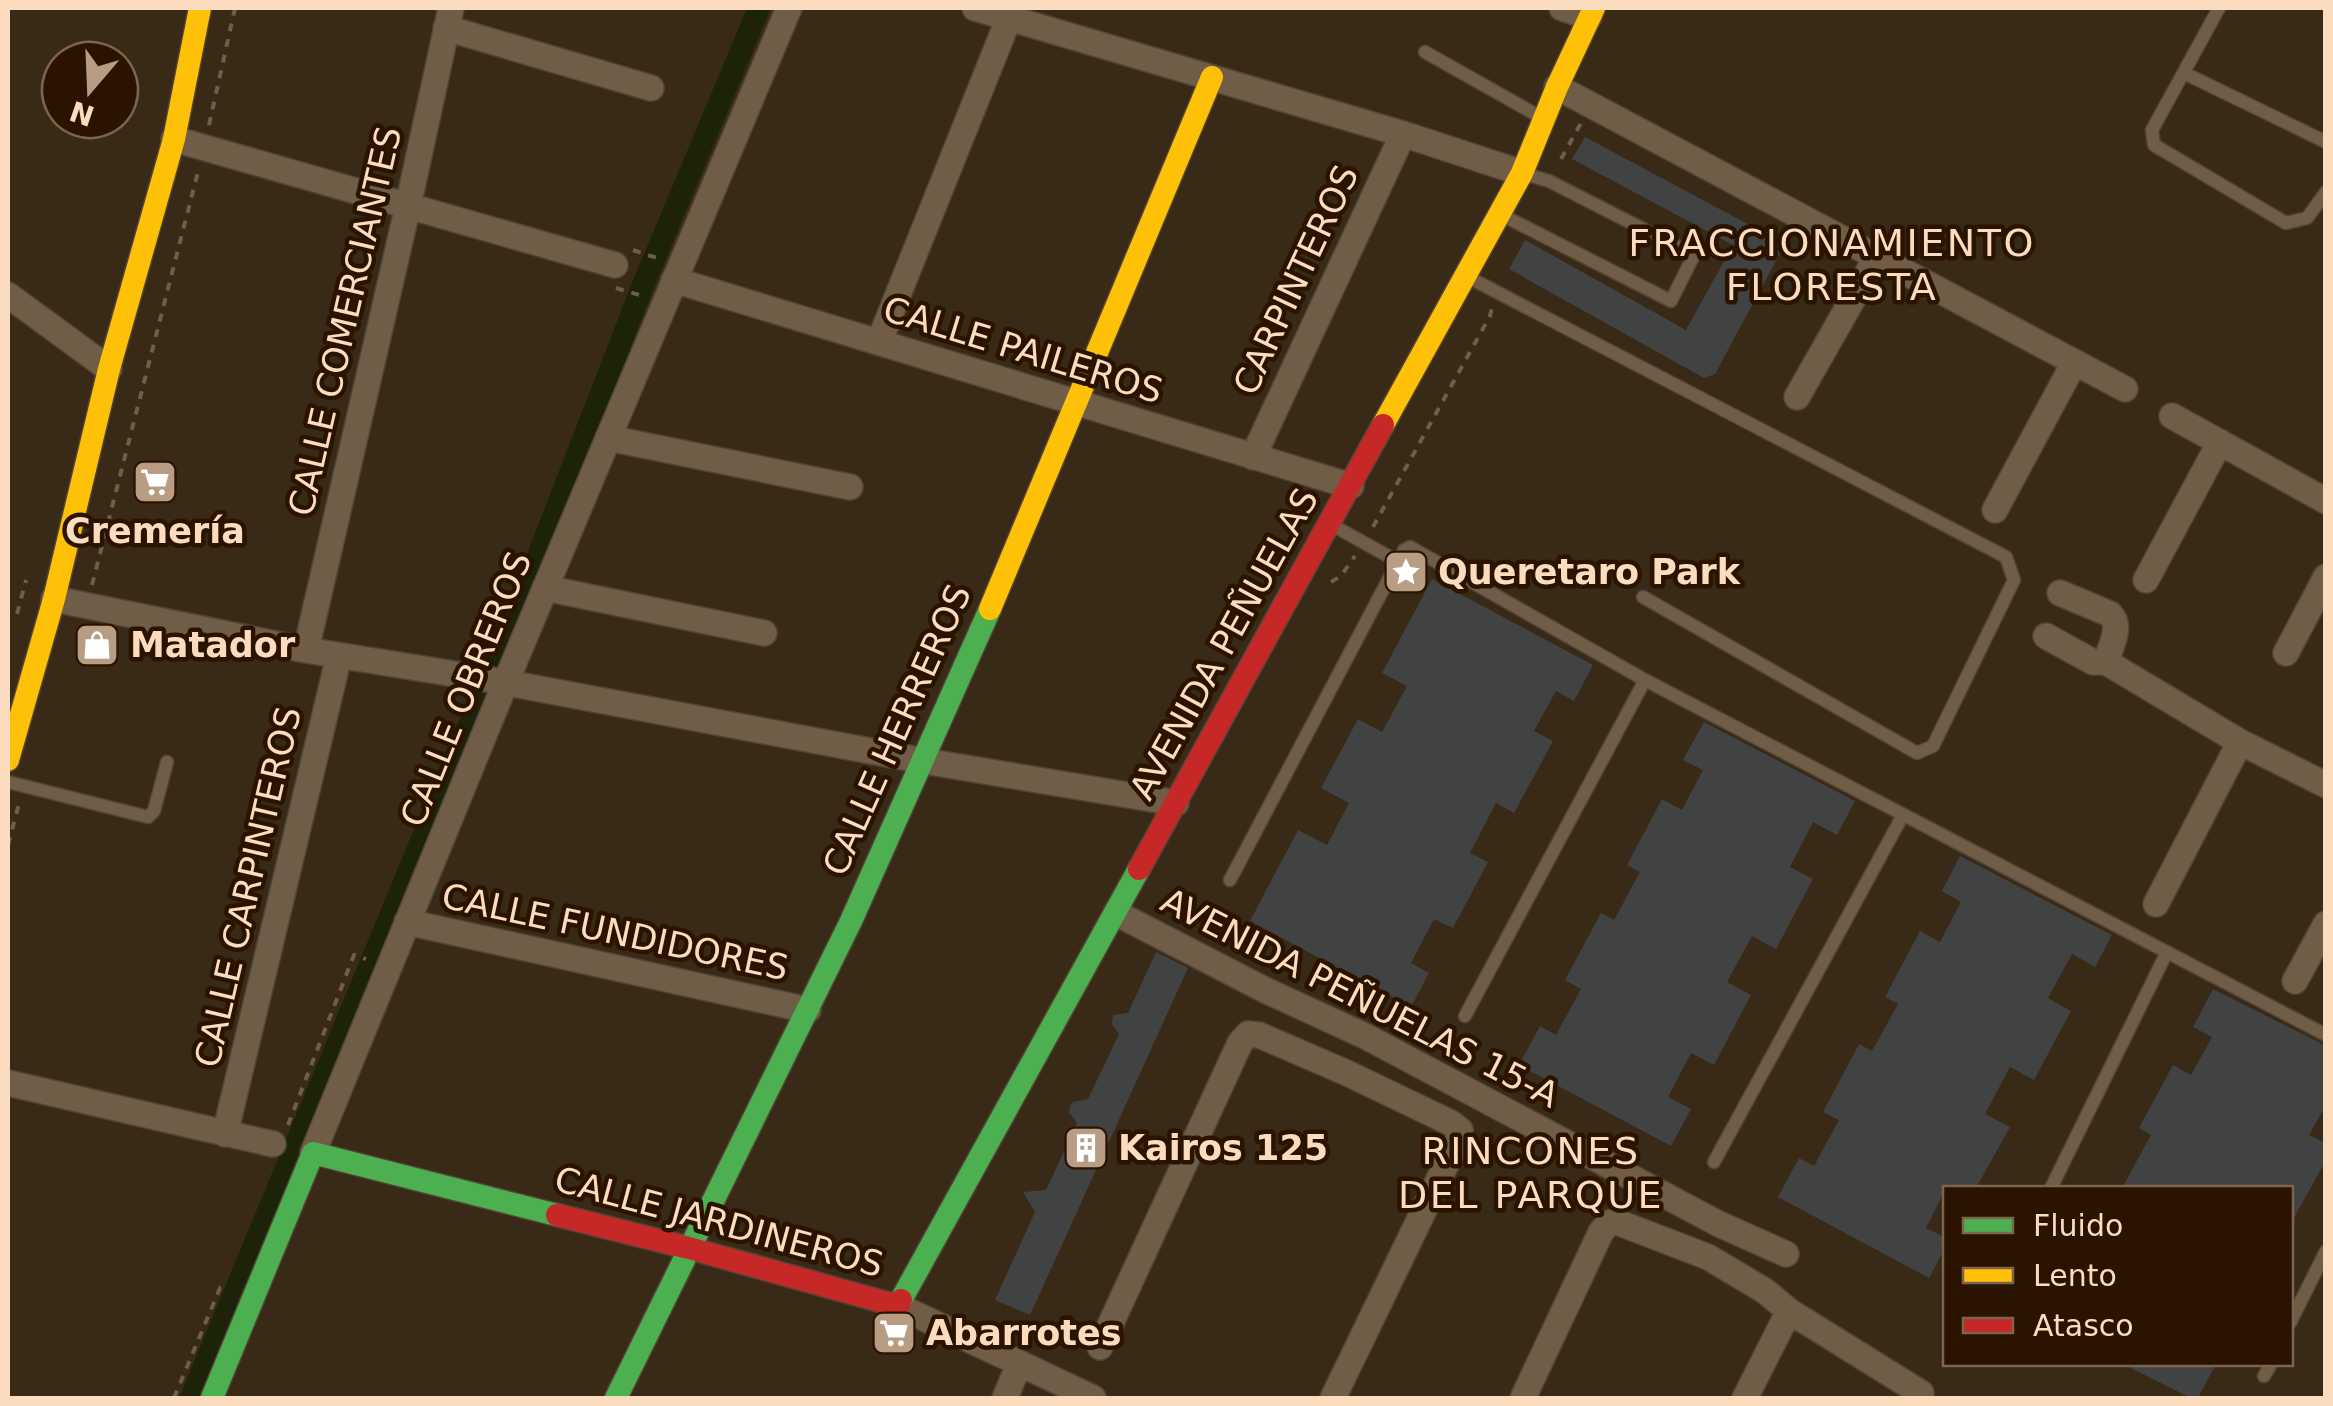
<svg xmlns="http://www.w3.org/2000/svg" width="2333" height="1406" viewBox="0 0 2333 1406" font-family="'DejaVu Sans',sans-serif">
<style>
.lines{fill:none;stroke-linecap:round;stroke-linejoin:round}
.canal{stroke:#1c2308;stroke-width:22}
.building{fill:#414342}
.lane-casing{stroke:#524435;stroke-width:15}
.street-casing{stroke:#524435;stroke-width:28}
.fast-casing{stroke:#524435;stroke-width:25}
.slow-casing{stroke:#524435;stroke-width:25}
.jam-casing{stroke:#524435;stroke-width:25}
.path{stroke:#6e5e4c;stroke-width:4;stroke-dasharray:8 8;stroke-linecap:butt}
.lane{stroke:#705d47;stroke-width:12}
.street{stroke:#705d47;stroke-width:25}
.fast{stroke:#4caf50;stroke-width:22}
.slow{stroke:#ffc107;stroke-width:22}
.jam{stroke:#c62828;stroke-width:22}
.labels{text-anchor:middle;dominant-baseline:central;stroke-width:9;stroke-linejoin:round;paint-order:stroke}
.street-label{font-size:35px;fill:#fcdcbf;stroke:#2a1400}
.poi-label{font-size:35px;font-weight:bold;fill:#fcdcbf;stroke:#2a1400;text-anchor:start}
.neighbourhood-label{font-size:38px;letter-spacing:2.5px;fill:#fcdcbf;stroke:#2a1400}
</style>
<rect width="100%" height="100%" fill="#392917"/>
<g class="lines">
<path class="canal" d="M191,1398l335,-811 117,-302 116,-277"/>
</g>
<path class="building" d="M1585,137l200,107 -70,130 -11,4 -195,-109 16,-29 161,90 47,-85 -161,-86z
M1432,579l161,86 -19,36 -18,-10 -22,40 19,10 -39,72 -18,-10 -26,50 18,9 -35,66 -19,-9 -23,44 18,10 -18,34 -161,-86 48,-91 29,15 22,-42 -28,-15 37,-69 24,13 25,-46 -25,-13z
M1704,722l151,79 -18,34 -24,-13 -23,45 23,12 -37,70 -24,-13 -25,46 24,13 -37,70 -23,-12 -23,44 23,12 -20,37 -152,-81 21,-39 16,9 25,-46 -16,-9 36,-67 13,7 26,-48 -13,-7 35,-66 20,11 21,-40 -20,-10z
M1960,856l152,79 -17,32 -23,-13 -24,44 23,13 -37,69 -24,-13 -25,47 25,13 -34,61h-30l-20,40 20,10v8l-17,32 -151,-81 21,-39 15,8 25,-46 -16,-8 36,-68 13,7 26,-47 -13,-7 35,-66 20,11 21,-40 -19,-11z
M1156,952l32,16 -158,347 -35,-15 40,-88 -12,-20 23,-2 31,-67 -8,-11 1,-5 3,-5 15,-3 31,-65 -7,-10 1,-9 15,-2z
M2213,989l113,57v59l-17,30 17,8v17l-36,65v-37h-168l29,-53 -12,-7 34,-63 18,10 21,-38 -19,-10z
M2123,1364h93l-18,34h-7z"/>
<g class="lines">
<defs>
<path id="lane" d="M2219,8l-67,122 2,15 132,78 21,-5 19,-26
M1425,52l117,66
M2184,73l142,69
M1502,215l169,86 23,-46 -145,-74 -24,-7
M1468,277l538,280 8,23 -81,166 -16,7 -274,-156
M1332,525l65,36
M8,782l140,35 6,-6 13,-49
M1230,880l174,-330 6,-3 235,133 681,355
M1465,1016l180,-336
M1714,1162l189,-347
M2051,1188l116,-236
M2290,1323l36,-72
M2264,1376l7,-12"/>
<path id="street" d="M975,8l428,126 119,39
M1562,8l27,9
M446,28l205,60
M1557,87l568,302
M174,139l441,126
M674,280l677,206
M8,295l101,74
M879,342l134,-334
M1797,397l79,-139
M2172,416l154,85
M608,438l242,49
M1253,457l150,-323
M1995,510l79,-147
M2146,580l74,-138
M545,588l219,45
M2060,593l50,21c13,13 0,32 -4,48
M54,599l252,51 186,30 432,81 252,42
M2046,636l47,26h13l134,80 86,43
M306,650l102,-444 43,-198
M2286,653l40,-76
M2156,904l84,-162
M1116,913l149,77 100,46 354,188 67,30
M407,922l401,88
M2295,981l31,-57
M8,1083l265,61
M225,1134l114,-478
M313,1153l192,-469 284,-676
M898,1306l195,92
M1100,1347l140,-304 8,-9 11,1 88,38 104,50 9,7 -4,14 -123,254
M1005,1398l14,-34
M1523,1398l78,-166 8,-9 8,-1 91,35 57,34 24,20 132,82
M1745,1398l44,-87"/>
<path id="fast" d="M901,1300l238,-431
M212,1398l101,-245 244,62
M616,1398l235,-477 139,-312"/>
<path id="slow" d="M1383,425l139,-252 35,-86 37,-79
M990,609l222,-532
M8,760l46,-161 55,-230 65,-230 26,-131"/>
<path id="jam" d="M1139,869l244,-444
M557,1215l132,33 209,58 3,-6"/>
</defs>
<use href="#lane" class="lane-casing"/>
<use href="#street" class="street-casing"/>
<use href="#fast" class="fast-casing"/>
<use href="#slow" class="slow-casing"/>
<use href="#jam" class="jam-casing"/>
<path class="path" d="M209,125l26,-117
M1561,159l20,-36
M633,250l24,8
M616,288l30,9
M1373,527l117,-211 2,-9
M1331,582l10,-6 14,-20
M92,585l107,-417
M17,614l9,-34
M8,845l12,-45
M288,1125l66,-170 12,4
M174,1398l46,-110 5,2"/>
<use href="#lane" class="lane"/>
<use href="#street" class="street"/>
<use href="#fast" class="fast"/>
<use href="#slow" class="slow"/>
<use href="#jam" class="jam"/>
</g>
<defs>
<symbol id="supermarket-square" viewBox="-11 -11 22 22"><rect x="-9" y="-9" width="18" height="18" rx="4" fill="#b89d84" stroke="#2a1400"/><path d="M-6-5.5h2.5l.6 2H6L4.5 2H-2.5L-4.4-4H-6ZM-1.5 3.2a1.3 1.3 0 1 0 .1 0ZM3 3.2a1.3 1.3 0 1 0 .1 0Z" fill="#fff"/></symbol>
<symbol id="sight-square" viewBox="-11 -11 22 22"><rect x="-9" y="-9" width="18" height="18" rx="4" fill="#b89d84" stroke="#2a1400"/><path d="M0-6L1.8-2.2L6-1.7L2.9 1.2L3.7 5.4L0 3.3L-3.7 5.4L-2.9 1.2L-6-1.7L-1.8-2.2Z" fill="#fff"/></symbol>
<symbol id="shop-square" viewBox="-11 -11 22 22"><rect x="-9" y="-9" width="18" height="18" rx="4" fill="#b89d84" stroke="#2a1400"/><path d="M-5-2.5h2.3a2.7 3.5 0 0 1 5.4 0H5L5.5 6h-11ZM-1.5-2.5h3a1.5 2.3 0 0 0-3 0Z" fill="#fff"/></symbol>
<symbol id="building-square" viewBox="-11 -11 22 22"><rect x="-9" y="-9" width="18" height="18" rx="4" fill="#b89d84" stroke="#2a1400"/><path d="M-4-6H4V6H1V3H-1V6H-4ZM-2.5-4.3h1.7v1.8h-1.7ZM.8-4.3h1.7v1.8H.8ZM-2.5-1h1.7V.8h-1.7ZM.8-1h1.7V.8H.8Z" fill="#fff"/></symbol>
</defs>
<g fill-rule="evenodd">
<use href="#supermarket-square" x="130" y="457" width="50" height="50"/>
<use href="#sight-square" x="1381" y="547" width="50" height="50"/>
<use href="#shop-square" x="72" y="620" width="50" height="50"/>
<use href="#building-square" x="1061" y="1123" width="50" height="50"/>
<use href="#supermarket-square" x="869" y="1308" width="50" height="50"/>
</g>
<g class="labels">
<g class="street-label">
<text transform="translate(1296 280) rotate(-65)">CARPINTEROS</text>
<text transform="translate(345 321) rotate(-77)">CALLE COMERCIANTES</text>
<text transform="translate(1023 350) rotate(17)">CALLE PAILEROS</text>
<text transform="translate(1224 644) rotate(-61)">AVENIDA PEÑUELAS</text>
<text transform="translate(466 689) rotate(-68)">CALLE OBREROS</text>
<text transform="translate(897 730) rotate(-66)">CALLE HERREROS</text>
<text transform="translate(248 887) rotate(-77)">CALLE CARPINTEROS</text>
<text transform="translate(615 932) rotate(12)">CALLE FUNDIDORES</text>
<text transform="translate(1360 998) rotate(27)">AVENIDA PEÑUELAS 15-A</text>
<text transform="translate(719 1222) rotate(15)">CALLE JARDINEROS</text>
</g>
<g class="poi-label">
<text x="155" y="531" text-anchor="middle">Cremería</text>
<text x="1438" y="572">Queretaro Park</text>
<text x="130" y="645">Matador</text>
<text x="1118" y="1148">Kairos 125</text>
<text x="926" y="1333">Abarrotes</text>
</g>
<g class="neighbourhood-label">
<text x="1832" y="243">FRACCIONAMIENTO<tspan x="1832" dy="44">FLORESTA</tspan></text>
<text x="1531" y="1151">RINCONES<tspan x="1531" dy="44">DEL PARQUE</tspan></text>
</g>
</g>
<rect width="2333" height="1406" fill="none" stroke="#fcdcbf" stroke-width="20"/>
<rect x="1943" y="1186" width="350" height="180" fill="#2a1400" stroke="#7e644c" stroke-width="2.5"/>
<rect x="1963" y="1218" width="50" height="15" fill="#4caf50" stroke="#7e644c" stroke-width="2.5"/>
<text x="2033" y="1236" font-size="30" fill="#fcdcbf">Fluido</text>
<rect x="1963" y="1268" width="50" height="15" fill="#ffc107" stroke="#7e644c" stroke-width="2.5"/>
<text x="2033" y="1286" font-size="30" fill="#fcdcbf">Lento</text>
<rect x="1963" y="1318" width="50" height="15" fill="#c62828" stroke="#7e644c" stroke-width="2.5"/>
<text x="2033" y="1336" font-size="30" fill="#fcdcbf">Atasco</text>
<g transform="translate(90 90) rotate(199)"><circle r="48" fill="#2a1400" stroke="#7e644c" stroke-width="2.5"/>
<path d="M0-8L18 38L0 25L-18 38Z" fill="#b89d84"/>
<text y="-15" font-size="28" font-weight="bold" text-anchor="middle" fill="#fcdcbf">N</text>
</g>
</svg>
